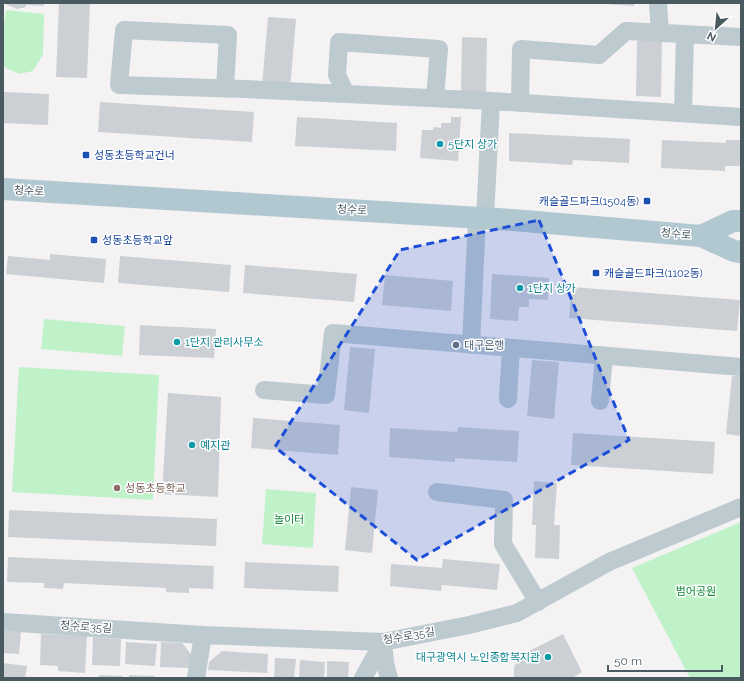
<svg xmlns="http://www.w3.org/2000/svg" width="744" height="681" viewBox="0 0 744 681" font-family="Raleway,'Noto Sans KR',sans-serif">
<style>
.green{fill:#c0f2ca}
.building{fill:#ccd0d4}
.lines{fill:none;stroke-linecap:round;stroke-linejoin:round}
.minor{stroke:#bdcacf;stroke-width:18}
.major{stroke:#b1c8d1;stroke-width:22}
.marked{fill:#1d4ed8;fill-opacity:0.2;stroke:#1d4ed8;stroke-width:3;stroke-dasharray:8 5;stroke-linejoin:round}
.culture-dot{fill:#0f9aa8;stroke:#fff;stroke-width:1.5}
.transit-dot{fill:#1a4fb4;stroke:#fff;stroke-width:1.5}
.service-dot{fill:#5c6f8a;stroke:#fff;stroke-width:1.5}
.education-dot{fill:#8d6e63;stroke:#fff;stroke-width:1.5}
.labels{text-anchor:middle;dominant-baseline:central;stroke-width:3;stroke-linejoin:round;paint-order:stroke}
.culture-label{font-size:11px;fill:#0d838f;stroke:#fff;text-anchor:start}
.transit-label{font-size:11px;fill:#164399;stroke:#fff;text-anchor:start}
.street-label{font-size:11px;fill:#495a61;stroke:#fff}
.service-label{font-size:11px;fill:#4e5e75;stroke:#fff;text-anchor:start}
.education-label{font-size:11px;fill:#785e54;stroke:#fff;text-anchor:start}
.park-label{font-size:11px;fill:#138837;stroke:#fff}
</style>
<rect width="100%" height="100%" fill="#f4f2f3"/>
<path class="green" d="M6,10l38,4 -1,41 -10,16 -14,3 -13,-6 -3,-4v-33z
M44,319l81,7 -3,30 -81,-7z
M19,367l140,8 -6,125 -141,-8z
M266,489l50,4 -3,55 -51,-4z
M741,522v156h-51l-58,-110z"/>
<path class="building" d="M7,3h37v3l-18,-1v2l-9,2 -10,-4z
M59,3h31l-3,75 -31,-1z
M605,3h29v3l-29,-2z
M268,17l28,2 -6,70 -28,-3z
M462,37l25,1 -1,55h-25z
M637,41h25l-1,56 -25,-1z
M3,92l46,2 -1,31 -45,-2z
M100,102l154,10 -2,30 -154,-10z
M297,117l100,6 -1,28 -101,-5z
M451,117h10l-3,44 -38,-3 2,-28h11l1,-3 7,1v-5h10z
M509,133l121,6 -1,24 -56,-3 -1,5 -63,-4z
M662,140l64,3v-3h15v26h-16v5l-64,-3z
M50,254l56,5 -2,24 -98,-9 2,-18 42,4z
M120,256l111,9 -2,27 -111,-9z
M245,265l112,9 -3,28 -111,-9z
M492,274l57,4 -1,22 -19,-1v8h-10l-1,14 -28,-2z
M385,275l68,6 -2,30 -69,-6z
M572,287l168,13 -3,31 -168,-13z
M140,325l76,4 -2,29 -75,-3z
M350,347l25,2 -6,64 -25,-3z
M532,360l27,2 -5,57 -27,-3z
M732,376h9v60l-15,-2z
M168,393l53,4 -3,100 -56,-3z
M253,418l87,7 -2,30 -87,-7z
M458,427l61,4 -2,31 -62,-4v4l-66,-5 1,-29 67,4z
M573,433l142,9 -2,32 -142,-9z
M534,481l23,2 -3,42h6l-1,34 -24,-1 1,-33h-4z
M351,487l27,3 -6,63 -27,-3z
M9,510l208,9 -1,27 -208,-9z
M8,557l206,9 -1,23 -24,-1v5l-23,-1v-4l-102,-5 -1,6 -19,-1v-5l-37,-1z
M443,559l57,5 -3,26 -55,-5 -1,6 -51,-5 1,-22 51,4z
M245,562l94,4 -1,26 -94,-4z
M3,631l18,1 -2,22 -16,-1z
M41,634l46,2 -2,37 -27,-2v-5l-18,-1z
M563,634l19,38 -10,6h-58v-10l3,-7 8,-8z
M93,637l28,2 -1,27 -28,-1z
M126,642l31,2 -2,22 -30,-2z
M161,642l21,1 9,11 -1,14 -30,-1z
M222,651l46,3 -1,19 -59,-3 1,-8z
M275,658l21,1 -2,19h-20z
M300,660l25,2 -1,16h-25z
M327,661l22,1 -1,16h-21z
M3,663l24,3 -2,12h-22z
M99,675l24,1v2h-24z
M129,675l26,1v2h-26z"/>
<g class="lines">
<path class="minor" d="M658,3l2,30
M225,89l3,-54 -104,-5 -5,55 126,4 246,12 250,16
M346,94l-9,-19 2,-33 100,7 -4,49
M520,103l1,-54 78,6 27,-24 115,6
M683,113l2,-79
M485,218l6,-117
M471,345l6,-127
M264,390l62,5 7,-62 408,34
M508,399l3,-51
M600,401l4,-45
M437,492l67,8 -1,44 35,58
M3,622l200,13 180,7 86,-17 48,-12 92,-51 132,-55
M383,642l2,21 4,15
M196,678l7,-43
M363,678l20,-36"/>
<path class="major" d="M3,189l510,31 188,16 33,15 7,1
M701,236l32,-15h8"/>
</g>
<path class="marked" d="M539,220l90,220 -212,120 -142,-113 125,-197z"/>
<g class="culture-dot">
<circle cx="440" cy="144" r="4"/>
<circle cx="520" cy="288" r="4"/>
<circle cx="177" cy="342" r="4"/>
<circle cx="192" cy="445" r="4"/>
<circle cx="548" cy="657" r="4"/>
</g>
<g class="transit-dot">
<rect x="82" y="151" width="8" height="8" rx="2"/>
<rect x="643" y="197" width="8" height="8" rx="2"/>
<rect x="90" y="236" width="8" height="8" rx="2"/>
<rect x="592" y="269" width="8" height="8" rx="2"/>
</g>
<circle class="service-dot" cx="456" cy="345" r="4"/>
<circle class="education-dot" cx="117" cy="488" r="4"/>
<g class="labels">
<g class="culture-label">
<text x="448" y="144">5단지 상가</text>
<text x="528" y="288">1단지 상가</text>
<text x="185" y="342">1단지 관리사무소</text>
<text x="200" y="445">예지관</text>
<text x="540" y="657" text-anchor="end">대구광역시 노인종합복지관</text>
</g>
<g class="transit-label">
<text x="94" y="155">성동초등학교건너</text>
<text x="639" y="201" text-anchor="end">캐슬골드파크(1504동)</text>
<text x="102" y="240">성동초등학교앞</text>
<text x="604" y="273">캐슬골드파크(1102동)</text>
</g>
<g class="street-label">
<text transform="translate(29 191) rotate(3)">청수로</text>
<text transform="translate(352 210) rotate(3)">청수로</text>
<text transform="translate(676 234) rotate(5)">청수로</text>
<text transform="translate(86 627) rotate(4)">청수로35길</text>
<text transform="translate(409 636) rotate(-10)">청수로35길</text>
</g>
<g class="service-label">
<text x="464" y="345">대구은행</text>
</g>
<g class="education-label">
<text x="125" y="488">성동초등학교</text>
</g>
<g class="park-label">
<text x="289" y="519">놀이터</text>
<text x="696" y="591">범어공원</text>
</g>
</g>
<rect width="744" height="681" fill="none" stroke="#495a61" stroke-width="8"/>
<g transform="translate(716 28) rotate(207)" stroke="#ffffff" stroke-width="3" paint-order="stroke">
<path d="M0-3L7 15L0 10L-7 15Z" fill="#495a61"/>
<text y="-6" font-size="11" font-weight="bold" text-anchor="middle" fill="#495a61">N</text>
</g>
<path d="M608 665v6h114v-6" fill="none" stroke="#495a61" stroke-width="2"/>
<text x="614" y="665" font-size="12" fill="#495a61" stroke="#ffffff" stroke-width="3" paint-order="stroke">50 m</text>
</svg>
